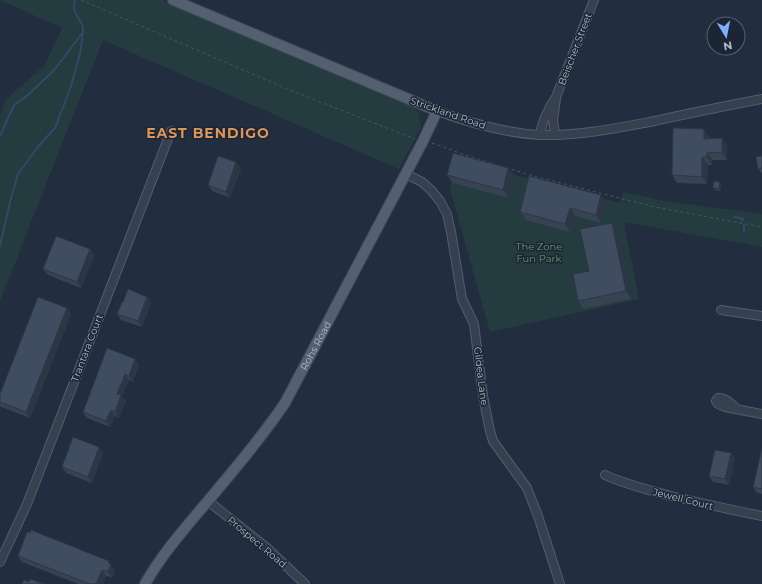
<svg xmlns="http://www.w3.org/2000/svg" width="762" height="584" viewBox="0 0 762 584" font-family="Montserrat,sans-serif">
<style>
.green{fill:#243c40}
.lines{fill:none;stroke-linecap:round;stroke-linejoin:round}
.stream{stroke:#344867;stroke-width:2}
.minor-casing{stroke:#545d6c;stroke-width:10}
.major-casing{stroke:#3f4957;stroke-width:12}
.path{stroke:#42595d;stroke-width:1;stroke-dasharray:3 3;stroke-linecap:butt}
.minor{stroke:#36404e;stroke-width:8}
.major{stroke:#545f6f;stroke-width:10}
.wall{fill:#374253}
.shaded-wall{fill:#2d3644}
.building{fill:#404d61;stroke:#2d3644}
.labels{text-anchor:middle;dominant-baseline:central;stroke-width:3;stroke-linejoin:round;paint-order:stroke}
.street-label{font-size:10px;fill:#b2baca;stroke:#1b2533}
.park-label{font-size:10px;fill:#679c74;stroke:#1b2533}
.district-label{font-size:14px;font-weight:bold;letter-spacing:1px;fill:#dc955a;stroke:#1b2533}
</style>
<rect width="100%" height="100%" fill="#222e3f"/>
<path class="green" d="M0,0h162l248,105 9,8 2,14 -22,42 -296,-129 -103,261v-185l5,-16 39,-34 18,-38z
M455,159l165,44 3,-11 42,9 97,13v33l-138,-25 15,77 -149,33 -40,-143z"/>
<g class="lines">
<path class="stream" d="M0,136l14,-31 14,-10 27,-26 28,-37c0,-3 0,-7 -2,-10 -5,-8 -9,-12 -6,-22
M735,217l8,2v1
M744,225v7
M0,246l10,-44 8,-28 19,-26 18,-20 16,-42 9,-32 3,-22"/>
<defs>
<path id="minor" d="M437,111c33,12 67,22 103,24 38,1 77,-7 115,-14 35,-8 71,-15 107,-22
M540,135c2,-15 8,-26 16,-38l38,-97
M555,135l-2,-15 3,-22
M406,174l16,8 9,8 9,11 7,13 4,18 11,67 12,25 9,72 7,35 3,10 34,47 11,28 22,68
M721,310l41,6
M737,409c-6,-5 -11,-12 -19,-11l-2,3 2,3 7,3 37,7
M605,475c22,10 44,15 66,21 30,7 60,14 91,20
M208,501l59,47 38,36
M0,562l27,-58 144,-373"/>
<g id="major">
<path id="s1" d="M145,584c17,-30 40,-56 62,-82 27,-32 54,-64 78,-99l138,-262 14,-30 -264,-111"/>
</g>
</defs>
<use href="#minor" class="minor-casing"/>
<use href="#major" class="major-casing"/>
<path class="path" d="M81,0l206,89 128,50
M432,143l36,13 65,20 122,31 107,20"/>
<use href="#minor" class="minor"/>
<use href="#major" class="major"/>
</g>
<path class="wall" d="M710,137v1h12l5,8v14h-15v5h-4l-1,19 -30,-1 -5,-8z
M762,156v16l-1,1 -3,-4z
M236,162l5,7 -11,29 -18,-7 -4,-6z
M508,168l6,8 -5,22 -56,-15 -6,-8z
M721,184l-1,7 -5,-1 -2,-2z
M606,203l-5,20 -26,-7 -5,16 -44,-12 -6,-8z
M612,223l6,8 14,68 -48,10 -6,-8z
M90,249l4,7 -13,32 -33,-13 -5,-6z
M147,297l4,6 -9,24 -21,-7 -4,-6 6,-12z
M71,314l-41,104 -29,-11 -1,-2v-11z
M135,359l4,6 -6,17 -4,-2 -7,17 4,4 -7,17 -4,-2 -5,11 -23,-9 -4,-6z
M762,448v46l-5,-1 -4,-6z
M103,453l-11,30 -26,-10 -4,-6z
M731,453l4,6 -6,26 -16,-3 -4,-6z
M18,556l91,5 6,10 -3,7 -6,-2 -3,8h-25l-56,-22z"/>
<path class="shaded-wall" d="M704,129l6,8 -1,9 -5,-7z
M722,138l5,8v14l-5,-8z
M707,153l5,7v5l-5,-8z
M702,157l6,8 -1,19 -5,-7z
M236,162l5,7 -11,29 -4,-6z
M508,168l6,8 -5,22 -6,-8z
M720,182l1,2 -1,7 -1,-2z
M601,195l5,8 -5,20 -5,-8z
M570,208l5,8 -5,16 -5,-8z
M612,223l6,8 14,68 -6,-8z
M90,249l4,7 -13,32 -4,-6z
M147,297l4,6 -9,24 -4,-6z
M67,308l4,6 -41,104 -4,-6z
M135,359l4,6 -6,17 -4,-6z
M125,374l4,6 -7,17 4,4 -7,17 -4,-6 2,-18z
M111,410l4,6 -5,11 -4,-6z
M99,447l4,6 -11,30 -4,-6z
M731,453l4,6 -6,26 -4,-6z
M109,561l6,10 -3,7 -4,-6v-9z
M102,570l4,6 -3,8h-7z"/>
<path class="building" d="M673,128l31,1v10l18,-1v14l-15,1v4h-5v20l-30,-2z
M453,153l55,15 -5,22 -56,-15z
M218,156l18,6 -10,30 -18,-7z
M762,156v12l-4,1 -2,-12z
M529,176l72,19 -5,20 -26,-7 -5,16 -45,-12z
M714,181l6,1 -1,7 -6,-1z
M612,223l14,68 -48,10 -5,-27 16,-3 -9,-42z
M56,236l34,13 -13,33 -34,-13z
M128,289l19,8 -9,24 -21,-7 5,-12h1z
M38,297l29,11 -41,104 -26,-10v-8z
M107,348l28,11 -6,17 -4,-2 -8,20 4,1 -6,17 -4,-2 -5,11 -23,-9z
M73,437l26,10 -11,30 -26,-10z
M762,448v41l-9,-2z
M715,450l16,3 -6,26 -16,-3z
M31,530l78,31 -1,2 3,1 -3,8 -6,-2 -6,14 -2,-1 -1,1h-3l-72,-28 9,-24 3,1z
M30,579l14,5h-22l2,-4 5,2z"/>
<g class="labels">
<g class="street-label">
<text transform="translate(575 49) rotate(-69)">Beischer Street</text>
<text transform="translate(448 113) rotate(19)">Strickland Road</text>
<text stroke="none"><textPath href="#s1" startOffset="294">Rohs Road</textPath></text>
<text transform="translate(87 348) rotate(-69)">Trantara Court</text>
<text transform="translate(481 376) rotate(83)">Gildea Lane</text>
<text transform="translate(683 499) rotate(14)">Jewell Court</text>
<text transform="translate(257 542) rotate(40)">Prospect Road</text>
</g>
<g class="park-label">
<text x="539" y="246">The Zone<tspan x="539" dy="12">Fun Park</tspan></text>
</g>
<g class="district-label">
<text x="208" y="133">EAST BENDIGO</text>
</g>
</g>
<g transform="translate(726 36) rotate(170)"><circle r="19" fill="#1b2533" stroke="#57616f"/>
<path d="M0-3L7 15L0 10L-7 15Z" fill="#81afff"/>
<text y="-6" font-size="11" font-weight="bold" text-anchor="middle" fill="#b2baca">N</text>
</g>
</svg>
